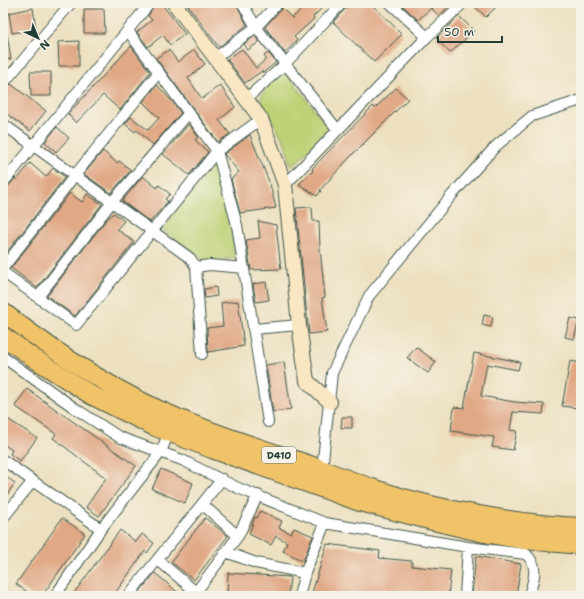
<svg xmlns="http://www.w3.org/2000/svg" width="584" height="599" viewBox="0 0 584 599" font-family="'Shantell Sans',sans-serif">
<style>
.green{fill:#bdd276;stroke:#6e8855}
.building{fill:#e0a885}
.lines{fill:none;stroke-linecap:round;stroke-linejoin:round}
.street-casing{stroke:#3e5549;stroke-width:12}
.secondary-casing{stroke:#3e5549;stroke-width:16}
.highway-casing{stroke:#3e5549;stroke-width:20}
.street{stroke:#fff;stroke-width:10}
.secondary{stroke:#f9e7c3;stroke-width:14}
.highway{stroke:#f1c369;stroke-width:18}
.labels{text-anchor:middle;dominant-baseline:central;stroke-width:3;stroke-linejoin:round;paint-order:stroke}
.shield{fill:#f7f3e8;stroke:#60746a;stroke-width:1}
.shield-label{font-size:10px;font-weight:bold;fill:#1f3d34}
</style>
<rect width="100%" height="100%" fill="#f7f3e8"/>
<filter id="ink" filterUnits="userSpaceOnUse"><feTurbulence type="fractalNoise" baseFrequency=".025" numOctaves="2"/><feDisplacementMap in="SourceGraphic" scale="8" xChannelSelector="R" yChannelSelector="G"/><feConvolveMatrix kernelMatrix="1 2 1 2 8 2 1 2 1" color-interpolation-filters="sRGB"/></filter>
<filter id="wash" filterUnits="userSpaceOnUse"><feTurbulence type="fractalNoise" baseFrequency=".012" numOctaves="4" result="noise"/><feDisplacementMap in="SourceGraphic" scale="16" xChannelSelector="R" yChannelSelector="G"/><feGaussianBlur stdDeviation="0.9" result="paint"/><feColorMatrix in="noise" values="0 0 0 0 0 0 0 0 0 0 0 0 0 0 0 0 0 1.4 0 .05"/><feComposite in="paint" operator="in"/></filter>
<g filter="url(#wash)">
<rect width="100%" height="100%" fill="#ece0bf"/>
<path class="green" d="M286,72l44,58 -39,37 -6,-24 -24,-43c0,-9 16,-26 25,-28z
M214,162l15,52 6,44 -29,4 -45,-34z"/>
<g id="blocks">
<path class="building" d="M156,3h5l24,31 -15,11 -7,-10 -15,12 -11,-15 15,-12 -4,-4z
M191,3h45l11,22 -28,22 -31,-41z
M309,3h18l-14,14 1,2 -20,18 3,3 -12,13 -20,-26 17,-19 10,10z
M348,3h22l32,31 -28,28 -41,-40 14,-15z
M400,3h52l-13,13 -8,-8 -13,12z
M471,3h29l-14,14z
M33,8l3,21 -24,4 -3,-20z
M84,9h20l1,24h-21z
M459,16l15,15 -24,22 -14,-15z
M7,34l4,25 -8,1v-25z
M255,36l4,6 -11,8 -4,-6z
M79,41v25h-20l-1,-24z
M131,46l19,26 -30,38 -17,-15 -27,28 -8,-9z
M242,49l14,19 10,-9 -2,-3 4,-3 8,9 -13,11 -1,-2 -17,12 -18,-24z
M169,50l9,12 16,-12 11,14 -17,14 14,21 18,-14 15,22 -16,13 11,14 -12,8 -62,-84z
M30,72h21v24h-20z
M11,84l35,27 -16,20 -27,-20v-20z
M157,85l13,14 11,14 -28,32 -16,-15 -2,2 -10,-8 6,-7 17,13 11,-12 -16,-16z
M396,88l12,11 -57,57 -31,34 1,1 -4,5 -18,-12 14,-13 -1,-2 12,-13 49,-50 2,2z
M189,124l9,13 -3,3 13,12 -19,23 -26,-21z
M57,127l12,11 -13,14 -11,-10z
M250,135l20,49 6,24 -36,5 -9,-34 8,-7 -15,-18z
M103,151l14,12 2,-2 12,9 -20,23 -27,-19z
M30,163l16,14 7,-9 12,9 -62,80v-68l5,-2 7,-9 2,2z
M143,176l14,12 2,-3 11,9 -5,5 3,2 -18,21 -28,-21z
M70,193l12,9 5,-8 15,10 -65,84 -26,-20z
M312,207l1,14h6l1,28 5,48 -3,1 5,34 -18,2 -13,-126z
M114,213l10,8 -7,8 17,13 -59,74 -28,-20 59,-76z
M258,221l18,4 5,44 -30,1 -5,-30 14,-2z
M266,282l3,18 -13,2 -3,-18z
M216,287l1,9 -12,2 -1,-9z
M238,301l6,45 -36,6 -1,-24 16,-2 -2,-23z
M484,315l9,2 -2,10 -9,-2z
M570,318l9,2 -5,19 -9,-2z
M416,347l20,15 -8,11 -21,-15z
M474,353l46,9 -2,8 -31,-6 -6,32 33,6 30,2 -1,10 -30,-2 -3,18 7,1 -4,19 -21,-3 2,-10 -43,-6 3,-24 10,1z
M570,361l11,2v19l-4,26 -15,-2z
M284,362l7,47 -18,3 -7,-47z
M27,389l109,77 -37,50 -13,-9 20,-29 -53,-40 3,-4 -41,-28z
M3,416l34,22 -17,23 -10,-7 2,-4 -9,-6z
M342,417h10v11h-11z
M161,469l32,14 -8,20 -33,-14z
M3,475l12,8 -12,18z
M260,511l22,10 -3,7 12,5 3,-5 19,8 -10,25 -20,-10 4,-9 -11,-6 -5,9 -22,-11 6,-17 2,1z
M62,518l23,16 -43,62h-9l-17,-12z
M205,518l23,18 -34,44 -23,-18z
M120,530l16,12 6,-8 12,9 -7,10 -2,-2 -32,45h-41z
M327,544l53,7 -1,7 33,3v5l39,4 -3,26h-137z
M476,556l45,8 -5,32h-44z
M155,573l27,23h-46z
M228,573l62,4 -2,19h-61z"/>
</g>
</g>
<g filter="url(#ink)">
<use href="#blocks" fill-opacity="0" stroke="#3e5549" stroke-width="1"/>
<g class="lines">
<defs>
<path id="street" d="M242,3l14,24 81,102
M128,31l89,120 20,74 31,197
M427,37l36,-34
M215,58l41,-31 22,-24
M3,84l68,-81
M246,99l38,-34 58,-62
M3,124l187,134 6,9 6,87
M3,183l147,-180
M285,185l142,-148 -37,-34
M196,267l14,-2 34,3
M3,268l72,-93 84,-103
M3,272l73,53 141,-174 44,-32
M38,297l74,-95 77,-89
M253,329l46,-4
M3,357l73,52 43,28 63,23 56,28 87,35 143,24 58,7c14,13 7,26 3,42
M3,460l98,69
M322,470l10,-97 37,-77 83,-101 44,-49 36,-30 49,-16
M202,504l36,32
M3,518l30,-37
M226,552l30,11 49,10
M158,560l38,32 42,-56 20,-41
M55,596l46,-67 60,-77 8,-20
M128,596l94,-117
M299,596l6,-23 20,-50
M465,596l3,-49"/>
<path id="secondary" d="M174,3l87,116 24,66 14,140 8,56 23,21"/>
<path id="highway" d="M3,312c54,42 113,81 177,107 43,18 88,32 133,47 21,8 43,17 65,24 60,20 139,34 203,37
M3,336l29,21 59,38 62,31 59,23 148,53 73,19 51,12 41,7 56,5"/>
</defs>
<use href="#street" class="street-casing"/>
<use href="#secondary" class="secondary-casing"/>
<use href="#highway" class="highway-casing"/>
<use href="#street" class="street"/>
<use href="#secondary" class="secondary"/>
<use href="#highway" class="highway"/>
</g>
</g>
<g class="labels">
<rect class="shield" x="262" y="447" width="34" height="16" rx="3"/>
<g class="shield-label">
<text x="279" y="455">D410</text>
</g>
</g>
<rect width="584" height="599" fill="none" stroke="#f7f3e8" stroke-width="16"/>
<g transform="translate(38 38) rotate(136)" stroke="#f7f3e8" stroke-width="3" paint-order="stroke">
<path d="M0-3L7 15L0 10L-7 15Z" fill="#1f3d34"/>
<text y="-6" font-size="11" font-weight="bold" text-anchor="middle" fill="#1f3d34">N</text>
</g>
<path d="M438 36v6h64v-6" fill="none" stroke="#1f3d34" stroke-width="2"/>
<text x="444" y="36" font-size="12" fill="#1f3d34" stroke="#f7f3e8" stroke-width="3" paint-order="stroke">50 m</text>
</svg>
